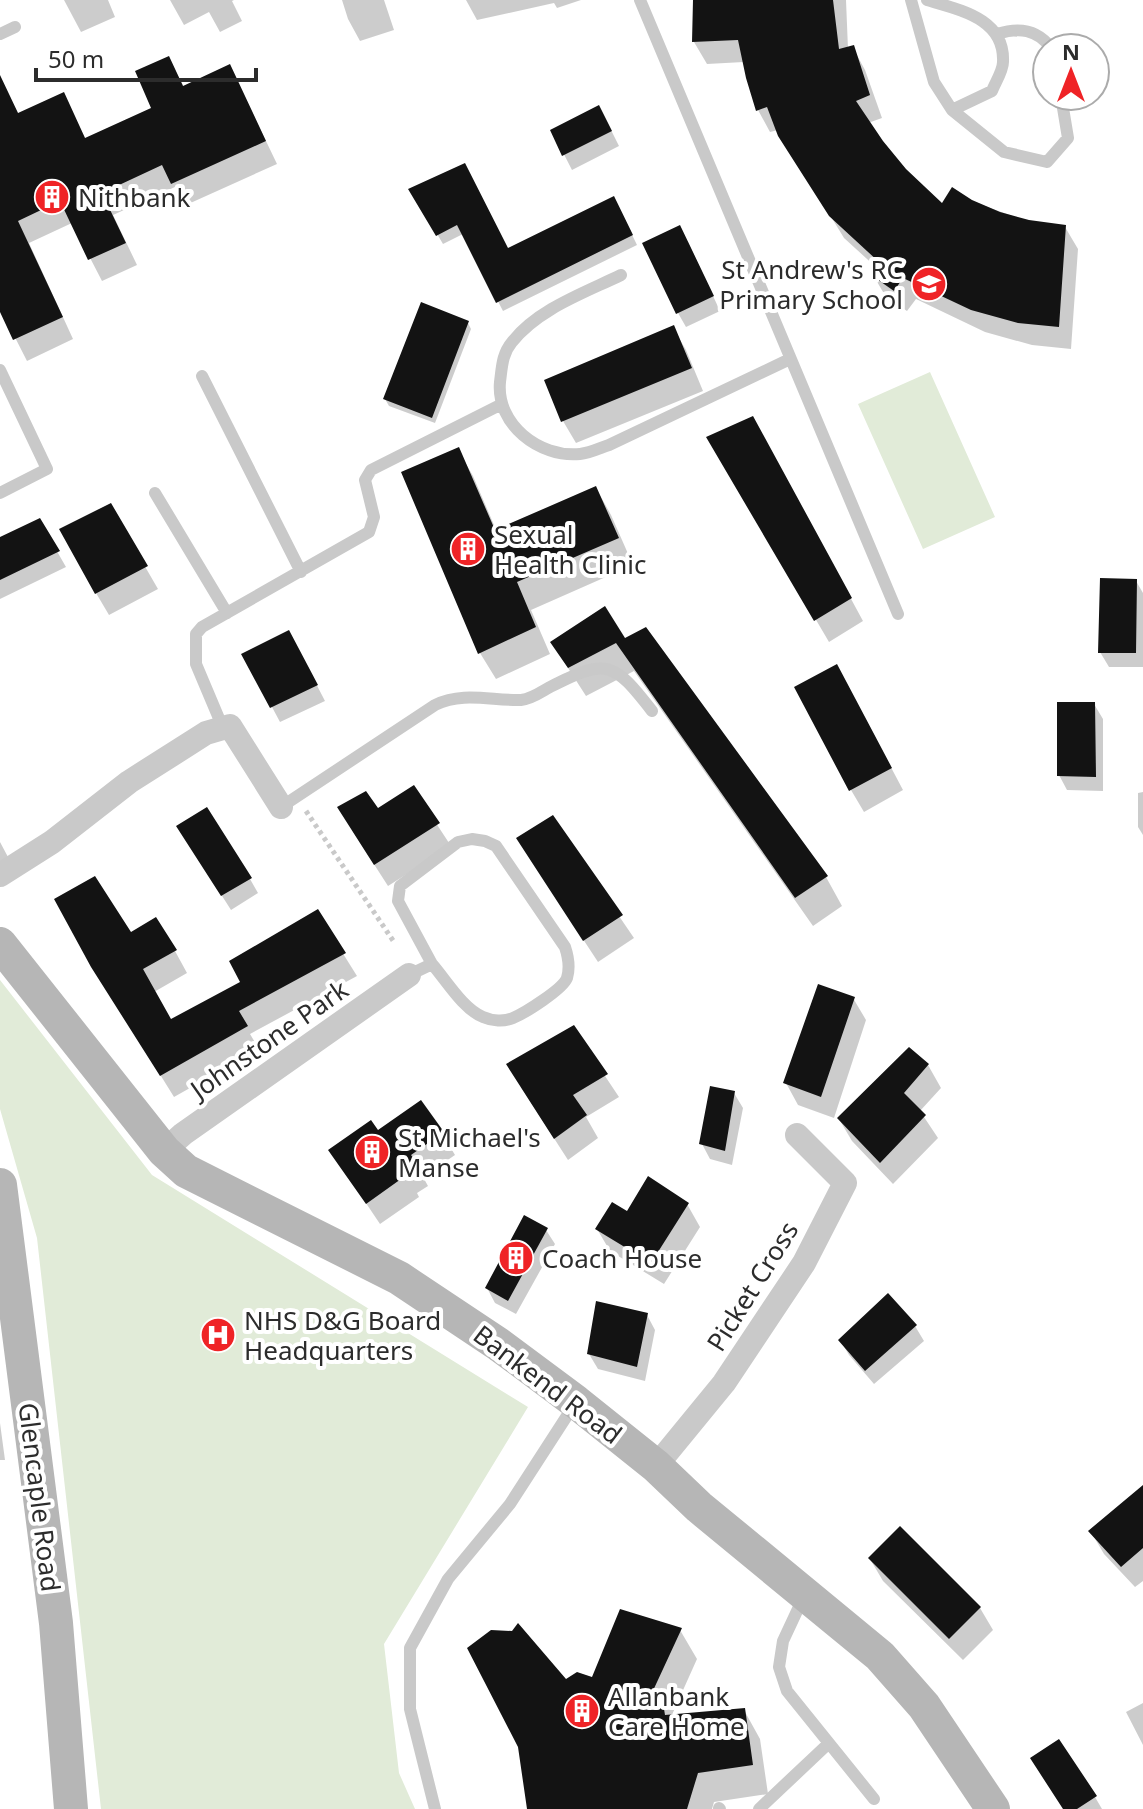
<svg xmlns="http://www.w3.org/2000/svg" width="1143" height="1809" viewBox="0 0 1143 1809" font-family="'Noto Sans',sans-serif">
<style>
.green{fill:#e1ebd8}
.shadow{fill:#0003}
.building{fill:#131313}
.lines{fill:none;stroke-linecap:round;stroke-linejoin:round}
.path{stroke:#c9c9c9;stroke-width:5;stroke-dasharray:4 4;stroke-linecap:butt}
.lane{stroke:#c9c9c9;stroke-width:12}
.street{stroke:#c9c9c9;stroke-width:24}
.secondary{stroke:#b6b6b6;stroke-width:34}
.labels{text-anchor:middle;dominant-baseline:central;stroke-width:8;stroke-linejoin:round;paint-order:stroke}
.poi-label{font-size:26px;fill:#2c2c2c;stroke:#fff;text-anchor:start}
.street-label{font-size:26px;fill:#2c2c2c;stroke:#fff}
</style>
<rect width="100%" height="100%" fill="#fff"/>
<path class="green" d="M930,372l65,145 -72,32 -65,-145z
M0,980l152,195 376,232 -144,237 15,129 16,36h-314l-64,-571 -37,-129z"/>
<path class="shadow" d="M64,0h44l7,17 -34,15z
M170,0h64l-2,1 10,20 -22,11 -11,-20 -25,13z
M342,0h42l10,30 -34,11 -12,-22z
M466,0h115l-24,8 -3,-5 -77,17z
M695,0h151l2,49 5,-1 12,22 17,48 -14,5 37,48 38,35 28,-5 58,21 36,5 13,22 -7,100 -39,-4 -47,-13 -69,-33 -9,12 -21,-14 -13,-22 5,-6 -34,-31 -66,-108 -8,2 -12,-22 -14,-48 -37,2 -13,-22z
M168,58l16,29 46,-21 47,98 -91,41 -11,-18 -62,28 24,50 -35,16 -30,-58 -43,20 44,96 -46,22 -27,-53v-228l19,35 44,-20 23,45 68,-31z
M607,122l12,24 -47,24 -20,-39z
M411,190l97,61 111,-43 18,37 -134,66 -40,-77 -20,10z
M688,242l32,69 -34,16 -8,-14z
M468,323l3,6 -36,94 -46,-17 -4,-7z
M673,328l13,22 17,41 -127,52 -13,-22 -17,-40z
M709,438l56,2 98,181 -34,21z
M458,450l15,26 24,56 99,-44 15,27 22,50 -102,45 19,44 -54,25 -16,-26z
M110,506l48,83 -49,26 -13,-22z
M39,520l27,47 -66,32v-60z
M1136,581l7,12v74h-34l-9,-15z
M624,641l202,236 16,29 -29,20 -179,-255 -48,25 -34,-53z
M297,647l28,54 -45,21 -36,-67z
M849,688l54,102 -39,22 -13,-22z
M1094,704l9,15v72l-36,-1 -8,-15z
M413,788l38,58 -63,40 -36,-56z
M1143,792v43l-5,-8v-34z
M552,818l82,120 -36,24 -67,-102z
M187,841l63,38 8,14 -27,17z
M0,842l8,15 -8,5z
M317,912l40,64 -107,58 9,15 -85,48 -67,-108 24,-55 44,17 12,22 -33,19 17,29 72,-39z
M853,998l13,22 -32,98 -36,-13 -12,-22z
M573,1028l46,69 -33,20 12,21 -30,22 -47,-73z
M909,1049l19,16 13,23 -21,23 18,27 -45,46 -41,-43 -13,-22z
M734,1093l9,15 -11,57 -22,-6 -8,-15z
M377,1133h65l13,22 -32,22 5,9 -11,7 2,4 -39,27 -49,-73z
M687,1204l13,23 -36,57 -54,-33 -13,-22 31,-15z
M546,1230l9,14 -39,70 -21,-11 -8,-15z
M647,1315l8,15 -10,51 -47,-12 -9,-15z
M915,1326l9,15 -50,43 -25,-29 -9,-15z
M0,1423l5,37h-5z
M1143,1488v93l-8,6 -31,-33 -13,-22z
M870,1559l110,49 13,22 -30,30 -80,-79z
M680,1630l17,29 -26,58 73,-7 16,29 8,55 -54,8 -2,7h-183l37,-128 28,-1z
M1143,1703v42l-17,-33z
M1095,1797l7,12h-38z"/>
<path class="building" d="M693,0h140l6,49 15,-4 16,50 -14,6 27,40 23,28 36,34 10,-16 20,13 28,12 29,8 37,5 -7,102 -41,-4 -47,-13 -68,-32 -9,13 -23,-16 9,-12 -51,-47 -51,-80 -11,-29 -11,4 -10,-33 -8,-38 -46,2z
M169,56l14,30 47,-22 36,77 -95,43 -9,-19 -60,28 24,50 -38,17 -28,-59 -42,20 45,96 -50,23 -13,-28v-237l18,38 46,-21 21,46 66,-30 -16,-37z
M599,105l13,26 -50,25 -12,-26z
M465,163l43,85 106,-52 19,39 -137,68 -39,-78 -21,11 -28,-47z
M680,225l34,71 -38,18 -34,-71z
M421,302l48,19 -37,97 -49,-19z
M674,325l18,43 -131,54 -17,-42z
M753,416l99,182 -38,23 -108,-184z
M459,447l36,83 101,-44 23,52 -102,44 19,45 -58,27 -77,-182z
M111,503l37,63 -53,28 -36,-65z
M40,518l20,33 -60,29v-43z
M1100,578l37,1 -1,74h-38z
M605,606l20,32 21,-11 182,249 -33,22 -179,-255 -48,25 -18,-26z
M289,630l29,55 -48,23 -29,-54z
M837,664l55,104 -43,23 -55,-104z
M1057,702h38l1,75 -39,-1z
M414,785l26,38 -66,42 -37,-58 29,-16 12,17z
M207,807l45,71 -31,18 -45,-70z
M553,815l70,100 -40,26 -67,-103z
M95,876l36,56 25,-15 21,33 -34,19 28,50 69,-37 -11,-21 89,-52 28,44 -107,58 9,15 -88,50 -69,-109 -37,-68z
M818,984l37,13 -34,100 -38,-14z
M574,1025l34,49 -35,21 14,20 -33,24 -48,-75z
M909,1047l20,17 -25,29 22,22 -46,48 -43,-45z
M710,1086l25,5 -10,60 -26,-7z
M421,1100l23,32 -33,23 6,8 -11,7 2,4 -42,30 -38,-54 43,-30 7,10z
M648,1176l41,27 -38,60 -56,-34 17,-27 15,9z
M524,1215l24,13 -40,73 -23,-13z
M888,1293l29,32 -52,46 -27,-31z
M596,1301l52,12 -11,54 -50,-13z
M1143,1485v63l-22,19 -33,-36z
M900,1526l81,81 -32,32 -81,-81z
M620,1609l62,19 -31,67 12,8 2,12 80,-7 8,57 -55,8 -11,36h-160l-9,-62 -51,-99 24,-18 21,1 6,-8 48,56 11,-7 15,5z
M1059,1739l38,57 -20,13h-14l-33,-51z"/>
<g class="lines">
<path class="path" d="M306,811l88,131"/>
<path class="lane" d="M640,0l258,614
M911,0l23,82 18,28 52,42 43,10 21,-24 -7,-42
M927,0c32,10 78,18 76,62 0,9 -8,21 -11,29l-40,19
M0,34l15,-7
M997,34c22,-7 40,-5 54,14
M621,275c-37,18 -83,34 -109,67 -10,12 -10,25 -12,40 -4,42 39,76 80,72 10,-1 20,-6 29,-9l181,-86
M0,370l47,99 -47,24
M202,376l99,196
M155,493l72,120
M223,728l-27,-64v-30l6,-7 167,-95 5,-15 -9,-37 6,-10 131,-66
M281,807l154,-102c28,-14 57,-4 86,-5 11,-1 20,-8 29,-13 57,-29 63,-26 102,24
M409,975l23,-11 -34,-63 2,-15 58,-44 14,-3 13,2 11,5 69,101c3,9 5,21 2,31 -4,11 -42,35 -54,40 -9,4 -21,3 -30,-1 -20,-8 -37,-37 -51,-53
M804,1596l-21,45 -4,26 8,24 87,108
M719,1808l1,1
M435,1809l-25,-100v-61l38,-69 62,-75 64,-99
M759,1809l70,-66"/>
<path class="street" d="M0,875l52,-33 77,-60 77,-49 24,-7 51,81
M164,1151l19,-17 226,-159
M656,1466l68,-83 80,-120 41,-80 -48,-48"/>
<path class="secondary" d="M0,944l164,207 22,20 213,107 99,66 78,58 80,64 43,41 181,149 44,50 69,103
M0,1185l56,438 15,186"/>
</g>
<defs>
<symbol id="building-disc" viewBox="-11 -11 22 22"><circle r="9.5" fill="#ef2326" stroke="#fff"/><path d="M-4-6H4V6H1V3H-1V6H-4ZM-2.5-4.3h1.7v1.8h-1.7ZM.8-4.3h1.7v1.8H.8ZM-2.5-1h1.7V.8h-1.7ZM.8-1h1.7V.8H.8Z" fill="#fff"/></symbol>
<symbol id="school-disc" viewBox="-11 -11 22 22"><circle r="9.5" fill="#ef2326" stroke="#fff"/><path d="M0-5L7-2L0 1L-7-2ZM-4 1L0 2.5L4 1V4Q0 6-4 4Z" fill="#fff"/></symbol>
<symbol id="hospital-disc" viewBox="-11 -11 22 22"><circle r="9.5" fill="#ef2326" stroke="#fff"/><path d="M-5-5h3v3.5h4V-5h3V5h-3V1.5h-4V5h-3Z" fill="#fff"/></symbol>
</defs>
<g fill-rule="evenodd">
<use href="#building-disc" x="32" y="177" width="40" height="40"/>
<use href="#school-disc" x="909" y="264" width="40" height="40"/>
<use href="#building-disc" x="448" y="529" width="40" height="40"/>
<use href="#building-disc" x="352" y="1132" width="40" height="40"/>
<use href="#building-disc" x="496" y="1238" width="40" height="40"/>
<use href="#hospital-disc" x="198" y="1315" width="40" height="40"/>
<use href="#building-disc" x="562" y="1691" width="40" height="40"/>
</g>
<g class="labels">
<g class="poi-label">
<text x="78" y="197">Nithbank</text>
<text x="903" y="269" text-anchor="end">St Andrew's RC<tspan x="903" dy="30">Primary School</tspan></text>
<text x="494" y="534">Sexual<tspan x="494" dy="30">Health Clinic</tspan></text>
<text x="398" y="1137">St Michael's<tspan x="398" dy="30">Manse</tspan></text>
<text x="542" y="1258">Coach House</text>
<text x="244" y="1320">NHS D&amp;G Board<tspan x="244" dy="30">Headquarters</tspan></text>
<text x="608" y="1696">Allanbank<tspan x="608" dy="30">Care Home</tspan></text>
</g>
<g class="street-label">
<text transform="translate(269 1039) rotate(-35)">Johnstone Park</text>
<text transform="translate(752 1286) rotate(-58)">Picket Cross</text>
<text transform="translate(548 1384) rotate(37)">Bankend Road</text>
<text transform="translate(40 1497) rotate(83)">Glencaple Road</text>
</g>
</g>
<g transform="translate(1071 72)"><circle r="38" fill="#ffffff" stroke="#ababab" stroke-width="2"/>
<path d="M0-6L14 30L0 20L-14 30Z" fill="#ef2326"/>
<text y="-12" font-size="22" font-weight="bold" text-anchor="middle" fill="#2c2c2c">N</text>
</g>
<path d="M36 68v12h220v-12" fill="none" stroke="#2c2c2c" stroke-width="4"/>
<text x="48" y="68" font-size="24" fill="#2c2c2c" stroke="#ffffff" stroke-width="6" paint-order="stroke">50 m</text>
</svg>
